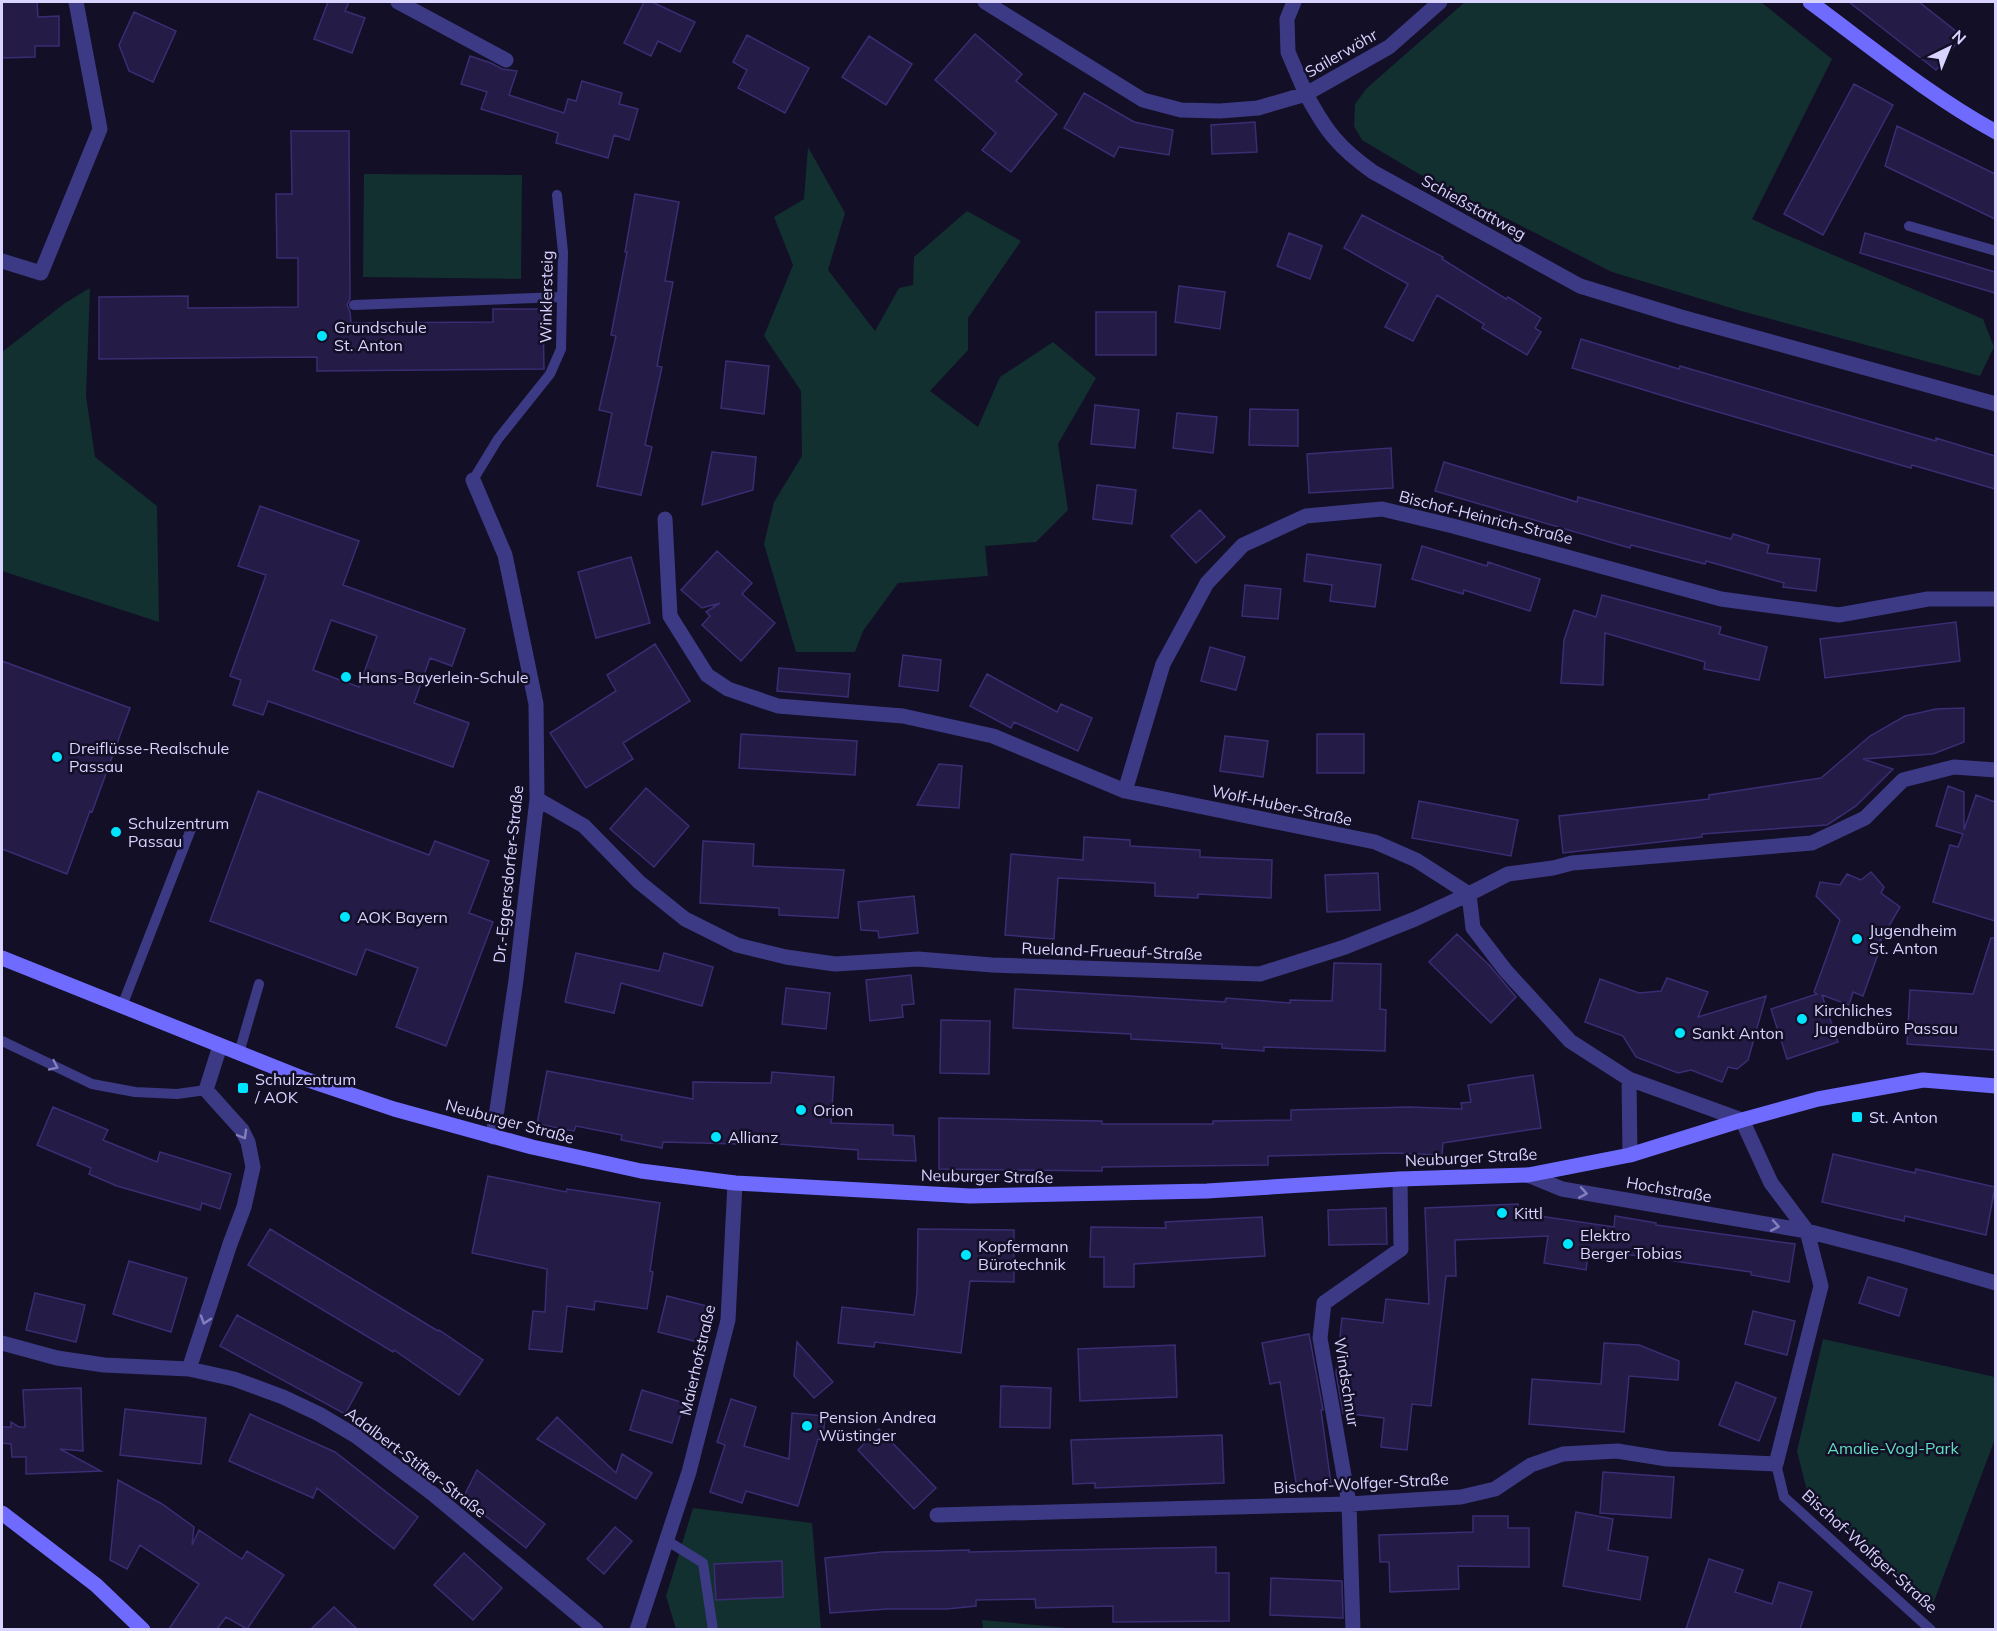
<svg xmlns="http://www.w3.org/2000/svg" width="1997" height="1631" viewBox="0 0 1997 1631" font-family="Mulish,sans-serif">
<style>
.green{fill:#12302f}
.building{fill:#241b47;stroke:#3b2d73;stroke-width:1.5;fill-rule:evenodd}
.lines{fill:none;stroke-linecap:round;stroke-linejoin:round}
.lane{stroke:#3d3a85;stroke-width:10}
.street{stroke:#3d3a85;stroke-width:15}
.secondary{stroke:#6f6bff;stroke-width:15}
.oneway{stroke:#837fbc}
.poi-dot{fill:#00e5ff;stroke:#130f26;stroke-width:2}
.labels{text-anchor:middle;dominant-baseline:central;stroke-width:5;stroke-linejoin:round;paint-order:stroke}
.street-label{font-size:16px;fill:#d9d4ff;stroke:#130f26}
.poi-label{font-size:16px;fill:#d9d4ff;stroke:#130f26;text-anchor:start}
.park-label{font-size:16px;fill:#5fe0c0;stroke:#130f26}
</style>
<rect width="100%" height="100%" fill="#130f26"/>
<path class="green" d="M1465,2h296l71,57 -80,160 23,11 208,89 11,28 -14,29 -239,-65 -129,-39 -193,-98 -57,-34 -8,-14 1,-22 12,-16z
M808,147l37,66 -17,57 47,61 24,-43 14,-3 1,-28 53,-46 54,30 -53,77v32l-38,41 48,36 22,-50 53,-35 43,36 -38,66 10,66 -32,32 -51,4 3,30 -90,7 -35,48 -8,21h-59l-32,-108 10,-42 28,-46 -1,-65 -37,-55 29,-71 -19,-48 30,-18z
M364,174l158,1 -1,104 -158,-2z
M90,288l-4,108 9,61 62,49 2,116 -157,-51v-219l63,-49z
M1823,1339l172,38v62l-62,165 -55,-39 -71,-74 -10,-40z
M693,1508l119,15 9,106h-145l-10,-33z
M982,1620l97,9h-96z"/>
<path class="building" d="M2,2h35l1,15 21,-1v30h-24v11l-33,1z
M328,2h21l-4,9 20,7 -13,35 -38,-14z
M644,2h8l43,20 -15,30 -22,-11 -7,15 -27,-13z
M1849,2h70l43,34 -26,34z
M134,12l42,19 -23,51 -24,-11 -10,-26z
M975,34l47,40 -6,7 41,33 -46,58 -29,-22 14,-17 -61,-53z
M747,35l62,33 -24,45 -47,-25 9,-18 -14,-8z
M869,36l43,28 -26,41 -44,-28z
M470,56l21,7 11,6 15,2 -8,24 55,18 4,-14 8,2 6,-20 40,12 -3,11 19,5 -9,31 -15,-5 -6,23 -52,-15 2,-10 -77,-24 6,-17 -26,-8z
M1854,84l39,21 -70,130 -39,-21z
M1084,93l50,29 39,8 -4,25 -50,-8 -5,10 -50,-29z
M1255,122l2,30 -45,2 -1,-29z
M1897,126l98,48v45l-110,-53z
M291,131h58l1,168 -3,6 3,7 1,11 142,-1v-13h50l1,60 -227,2v-14l-218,2v-62l89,-1v12l110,-1v-49h-21l-1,-64h16z
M635,194l44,8 -14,79 8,1 -16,84 5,1 -17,78 7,2 -11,48 -44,-9 15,-73 -13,-3 17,-74 -5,-1 16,-83h-2z
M1362,215l81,42 -1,2 64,40 2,-2 33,21 -6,10 6,4 -14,23 -45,-27 2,-4 -47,-29 -24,46 -28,-14 23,-43 -64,-36z
M1289,233l33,13 -12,33 -33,-13z
M1865,233l130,39v21l-135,-40z
M1179,286l46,6 -5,37 -45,-7z
M1096,312h60v43h-60z
M1581,339l98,30 1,-3 256,75v-3l59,18v33l-83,-24 -1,3 -224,-65 -115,-35z
M726,361l43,5 -5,48 -43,-6z
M1095,405l44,5 -4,38 -44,-4z
M1250,409l48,1v36l-49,-1z
M1177,413l40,4 -4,36 -40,-5z
M1391,448l2,40 -84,5 -2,-39z
M712,452l44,5 -3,33 -51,15z
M1444,462l133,40 1,-5 153,42 2,-5 36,11 -2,8 53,6 -4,32 -33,-4 1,-4 -78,-22 -1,3 -74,-19 -1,3 -195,-57z
M1097,485l39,5 -4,34 -39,-5z
M260,506l99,35 -16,44 122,44 -13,37 -22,-8 -16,45 55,20 -16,44 -185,-66 -5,14 -30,-10 8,-25 -11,-4 36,-101 -28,-9zM331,620l46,16 -18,51 -46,-17z
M1200,510l25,27 -29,26 -25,-27z
M1422,546l65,20 1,-4 52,17 -10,32 -66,-21 -1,4 -51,-15z
M717,551l35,32 -10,11 33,29 -34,38 -39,-36 8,-9 -4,-4 14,-9 -18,5 -21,-18z
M1307,554l74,11 -6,42 -45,-6 2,-16 -28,-4z
M631,557l19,66 -54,15 -18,-66z
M1245,585l36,4 -3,30 -36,-3z
M1602,595l119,32 -2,7 48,13 -8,33 -55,-11 1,-7 -100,-29 -2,52 -42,-2 3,-43 10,-30 22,7z
M1956,622l4,39 -135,17 -5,-39z
M655,644l35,57 -67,42 10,16 -47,29 -36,-55 66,-42 -9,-16z
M1210,647l35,10 -9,33 -35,-9z
M903,655l38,5 -3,31 -39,-5z
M2,661l128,47 -38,104 -2,-1 -23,63 -65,-25z
M779,668l71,6 -2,23 -71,-6z
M987,674l70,38 4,-8 31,14 -14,33 -64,-29 -3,6 -41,-22z
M1964,708v34l-31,12 -70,5 30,10 -37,37 -29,19 -125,9v3l-139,16 -4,-37 150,-17v-4l112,-17 49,-42 35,-20 31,-7z
M741,734l116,7 -2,34 -116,-7z
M1317,734h47v39h-47z
M1225,736l43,5 -5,36 -43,-6z
M939,764l23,2 -3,42 -42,-3z
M1948,786l16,6v38l12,-35 19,7v119l-62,-19 17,-57 8,2 5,-13 -27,-8z
M646,788l43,38 -35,41 -44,-38z
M258,791l171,64 6,-14 54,20 -20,52 24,9 -47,124 -50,-19 22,-59 -52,-19 -10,26 -146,-54z
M1419,801l99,19 -7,36 -99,-18z
M1084,837l46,3v6l70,4v7l72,3 -1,38 -73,-4v4l-43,-2v-13l-97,-5 -4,61 -49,-4 6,-81 72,6z
M703,841l51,3 -1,22 91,4 -6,48 -59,-3v-7l-79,-5z
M1871,872l13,15 -3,6 19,14 -26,45 4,2 -15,42 -10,-4 -4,13 -27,-10 16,47 -51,17 -16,-50 46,-15 -3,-2 26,-72 -24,-24 4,-14 20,3 7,-11 14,6z
M1378,873l2,37 -53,2 -2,-37z
M914,896l4,37 -39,5 -1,-7 -17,-1 -3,-28z
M1457,934l33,32 26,31 -25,26 -62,-61z
M1991,938h4v112l-88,-6 3,-54 63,4z
M576,953l83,18 5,-18 49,14 -11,39 -81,-23 -7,30 -49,-11z
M1334,963l47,1 -1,45 6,1 -1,41 -121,-4v4l-42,-3v-4l-91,-5v-5l-118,-6 2,-39 210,13 1,-4 64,5v-3l42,1z
M911,975l3,29 -12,1 1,12 -33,4 -4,-41z
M1667,978l41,14 -10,25 68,-21 -18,64 -11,9 -9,-2 -6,15 -31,-12 -13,3 -42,-16 -13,-21 -38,-14 15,-43 39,14 22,-2z
M786,988l44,5 -4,36 -44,-5z
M941,1020l49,1 -1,53 -49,-1z
M547,1071l146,28v-17l78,1 1,-11 62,5 -3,46 62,2v10l21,1 2,25 -58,-2v-9l-119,-9 -1,3 -75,-2 -1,6 -41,-8 1,-5 -46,-9 -2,5 -37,-7z
M1533,1075l8,53 -98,15 -1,12 -49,-2 -125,3v9l-166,2v4l-163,-2v-51l163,3v3h111v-3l78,-1v-10l119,-3 52,2 -1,-6 10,-1 -3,-17z
M53,1107l55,23 -5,10 54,22 3,-10 71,22 -11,35 -18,-6 -2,7 -83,-24 -28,-12 2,-6 -54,-23z
M1833,1154l82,19 1,-4 79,18 -9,48 -81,-19 -1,5 -82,-19z
M488,1176l78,16 1,-3 93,14 -10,68 3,1 -6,37 -52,-8 -1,9 -27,-4 -5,46 -33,-3 4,-38 12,1 2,-43 -75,-16z
M1518,1204l1,9 95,14 1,-11 41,7v2l139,19 -6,38 -38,-7v-3l-162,-23 -3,21 -42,-7 4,-27 -93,4 1,36h-10l-15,130 -19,-2 -5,46 -26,-3 3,-29 -41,-5 -7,-40 6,-55 41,5 3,-24 43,5 -4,-96z
M1386,1208l1,36 -58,1 -1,-35z
M1262,1217l3,39 -131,8v23h-30v-30h-14l1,-30 75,1 -1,-6z
M270,1229l168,102 1,-1 44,30 -24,35 -65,-45 -1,2 -145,-87z
M918,1229l96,1v52l-44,-1 -9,72 -86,-11 -1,5 -36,-4 4,-36 72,8 3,-22z
M129,1261l58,17 -16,54 -58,-18z
M1868,1277l39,12 -8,27 -40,-13z
M35,1293l50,12 -9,37 -50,-12z
M667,1296l40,10 -9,36 -40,-10z
M1753,1311l42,10 -8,34 -42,-11z
M237,1315l125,68 -17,31 -125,-68z
M1309,1334l14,76h-2l10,74 -34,5 -17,-107 -10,2 -8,-41z
M797,1342l36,40 -19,16 -20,-22z
M1604,1343l35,2 40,16 -1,19 -49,-4 -5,56 -95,-8 3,-45 69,5z
M1175,1345l2,52 -97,4 -2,-52z
M1736,1382l40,16 -17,43 -40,-16z
M1001,1386l50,2 -1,40 -50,-1z
M81,1388l2,63 -23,-2 41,22 -75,3v-17h-14l-1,-13 -9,-1v-16h9v-5l8,5h6l-2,-37z
M642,1390l42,13 -12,40 -42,-13z
M731,1399l25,8 -12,39 45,13 3,-46 33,3 -2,24 -5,-1 -20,67 -52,-15 -4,12 -32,-11 15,-47 -8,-3z
M125,1409l81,9 -5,46 -81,-9z
M250,1414l85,38 83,65 -24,32 -77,-61 -4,10 -84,-37z
M557,1417l59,56 6,-19 30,19 -16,26 -99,-60z
M879,1429l57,59 -22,21 -56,-59z
M1222,1435l2,48 -129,5v-5l-22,1 -2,-44z
M477,1470l68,54 -19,24 -63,-50z
M1603,1472l71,5 -3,41 -71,-5z
M118,1480l44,24 32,23 -2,18 7,-15 43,29 5,-8 37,24 -37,54 -21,-12 -9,12h-48l30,-45 -59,-39 -13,24 -17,-9z
M1576,1512l37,7 -5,31 40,7 -8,43 -77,-14z
M1473,1516h35v12h21v39l-71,-1 1,23 -69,3 -1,-30h-9l-1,-27 94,-3z
M615,1527l17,14 -28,33 -17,-15z
M1216,1547v26h13v48l-116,1v-16l-77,2 -1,-9 -59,1v6l-29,3h-60l-57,4 -5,-55 57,-6 87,-2v2z
M464,1553l38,35 -29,32 -39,-35z
M1709,1559l34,11 -8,22 37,12 7,-22 33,10 -12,37h-114z
M782,1561l1,36 -67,3 -2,-36z
M1271,1578l71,3 1,37 -73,-3z
M334,1607l23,22h-46z"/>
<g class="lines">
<path class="lane" d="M1909,226l87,25
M354,305l208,-8
M473,480l25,-41 52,-65 11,-25 2,-97 -6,-57
M122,1006l71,-182
M2,1041l90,43 43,8 42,2 29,-4
M239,1053l20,-69
M1776,1464l8,33 147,133
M666,1540l37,23 10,67"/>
<path class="street" d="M398,2l108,58
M985,2l158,98 38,10 39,1 38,-3 48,-14c20,37 32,53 67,78l207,114 101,31 315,87
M1294,2l-7,17 1,33 18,42 83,-47 51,-45
M2,261l39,12 59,-144 -24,-127
M473,480l32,75 31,149 1,95 -21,181 -23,157
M665,519l5,97 37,59 21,14 50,17 125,10 90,20 132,55 250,51 41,18 53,34 39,-20 45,-6 19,-5 240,-20 53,-25 38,-38 51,-13 42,3
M1125,791l38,-127 44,-81 36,-38 63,-29 76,-7 71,17 268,73 118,16 89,-16h68
M537,799l47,27 55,56 46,37 52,26 49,12 49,7 83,-5 74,6 268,9 85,-27 70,-28 54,-25 4,34 33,43 64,70 59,38 113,41 29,63 36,48 14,55 -45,178 -109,-5 -50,-8 -54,3 -32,11 -36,24 -34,8 -112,7 -412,11
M1629,1079l1,76
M1528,1175l34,14 245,42 92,24 97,28
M2,1343l55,15 47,7 85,4 45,10 49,18 36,17 37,22 77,58 163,136
M189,1369l41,-125 14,-37 9,-40 -5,-25 -6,-12 -36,-40 14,-44
M637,1630l52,-158 39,-152 7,-137
M1353,1630l-4,-126 -29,-166 4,-35 77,-54 -1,-70"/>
<path class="secondary" d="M1810,2c61,45 119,93 186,130
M2,958l300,120 92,31 138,38 109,24 94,12 235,13 237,-5 193,-12 128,-4 102,-20 112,-35 76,-21 105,-19 73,6
M2,1513l94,72 47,45"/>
</g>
<defs><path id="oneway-chevron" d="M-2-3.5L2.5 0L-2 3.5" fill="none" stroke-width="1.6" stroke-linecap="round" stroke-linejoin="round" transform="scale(1.5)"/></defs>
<g class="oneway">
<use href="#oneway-chevron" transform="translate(54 1066) rotate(25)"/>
<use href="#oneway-chevron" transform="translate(243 1135) rotate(60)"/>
<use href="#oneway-chevron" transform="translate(1583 1193) rotate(10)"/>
<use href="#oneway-chevron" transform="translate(1775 1226) rotate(10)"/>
<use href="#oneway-chevron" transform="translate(205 1320) rotate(108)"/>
</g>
<g class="poi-dot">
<circle cx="322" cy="336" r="6"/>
<circle cx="346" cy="677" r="6"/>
<circle cx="57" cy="757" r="6"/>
<circle cx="116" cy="832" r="6"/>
<circle cx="345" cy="917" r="6"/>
<circle cx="1857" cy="939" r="6"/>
<circle cx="1802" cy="1019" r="6"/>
<circle cx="1680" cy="1033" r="6"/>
<rect x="237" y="1082" width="12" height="12" rx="3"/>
<circle cx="801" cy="1110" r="6"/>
<rect x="1851" y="1111" width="12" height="12" rx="3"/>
<circle cx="716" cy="1137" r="6"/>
<circle cx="1502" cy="1213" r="6"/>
<circle cx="1568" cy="1244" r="6"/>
<circle cx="966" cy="1255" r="6"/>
<circle cx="807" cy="1426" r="6"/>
</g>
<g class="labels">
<g class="street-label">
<text transform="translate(1341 53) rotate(-30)">Sailerwöhr</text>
<text transform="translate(1474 207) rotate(29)">Schießstattweg</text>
<text transform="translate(546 297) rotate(-89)">Winklersteig</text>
<text transform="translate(1486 517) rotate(14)">Bischof-Heinrich-Straße</text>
<text transform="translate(1282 805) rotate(12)">Wolf-Huber-Straße</text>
<text transform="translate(508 874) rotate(-84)">Dr.-Eggersdorfer-Straße</text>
<text transform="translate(1112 951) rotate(2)">Rueland-Frueauf-Straße</text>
<text transform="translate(510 1121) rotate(15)">Neuburger Straße</text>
<text transform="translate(1471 1157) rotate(-3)">Neuburger Straße</text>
<text transform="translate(987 1176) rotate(1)">Neuburger Straße</text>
<text transform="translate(1669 1189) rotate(10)">Hochstraße</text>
<text transform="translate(697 1360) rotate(-77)">Maierhofstraße</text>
<text transform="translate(1347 1382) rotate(81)">Windschnur</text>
<text transform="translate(416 1462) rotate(37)">Adalbert-Stifter-Straße</text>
<text transform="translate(1361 1483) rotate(-3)">Bischof-Wolfger-Straße</text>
<text transform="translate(1870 1551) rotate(42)">Bischof-Wolfger-Straße</text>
</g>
<g class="poi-label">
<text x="334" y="327">Grundschule<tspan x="334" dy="18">St. Anton</tspan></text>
<text x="358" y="677">Hans-Bayerlein-Schule</text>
<text x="69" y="748">Dreiflüsse-Realschule<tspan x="69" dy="18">Passau</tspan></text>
<text x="128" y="823">Schulzentrum<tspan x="128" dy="18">Passau</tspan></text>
<text x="357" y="917">AOK Bayern</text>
<text x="1869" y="930">Jugendheim<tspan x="1869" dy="18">St. Anton</tspan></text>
<text x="1814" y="1010">Kirchliches<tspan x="1814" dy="18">Jugendbüro Passau</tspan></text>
<text x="1692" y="1033">Sankt Anton</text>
<text x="255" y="1079">Schulzentrum<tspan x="255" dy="18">/ AOK</tspan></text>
<text x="813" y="1110">Orion</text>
<text x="1869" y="1117">St. Anton</text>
<text x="728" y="1137">Allianz</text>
<text x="1514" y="1213">Kittl</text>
<text x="1580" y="1235">Elektro<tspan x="1580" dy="18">Berger Tobias</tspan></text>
<text x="978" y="1246">Kopfermann<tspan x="978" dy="18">Bürotechnik</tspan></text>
<text x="819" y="1417">Pension Andrea<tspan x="819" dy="18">Wüstinger</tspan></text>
</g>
<g class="park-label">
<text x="1893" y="1448">Amalie-Vogl-Park</text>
</g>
</g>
<rect width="1997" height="1631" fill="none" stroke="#d9d4ff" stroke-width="6"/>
<g transform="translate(1949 48) rotate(43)" stroke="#130f26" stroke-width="4.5" paint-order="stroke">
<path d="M0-4.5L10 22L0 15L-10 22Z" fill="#d9d4ff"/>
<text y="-9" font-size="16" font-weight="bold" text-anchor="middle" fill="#d9d4ff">N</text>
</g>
</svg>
